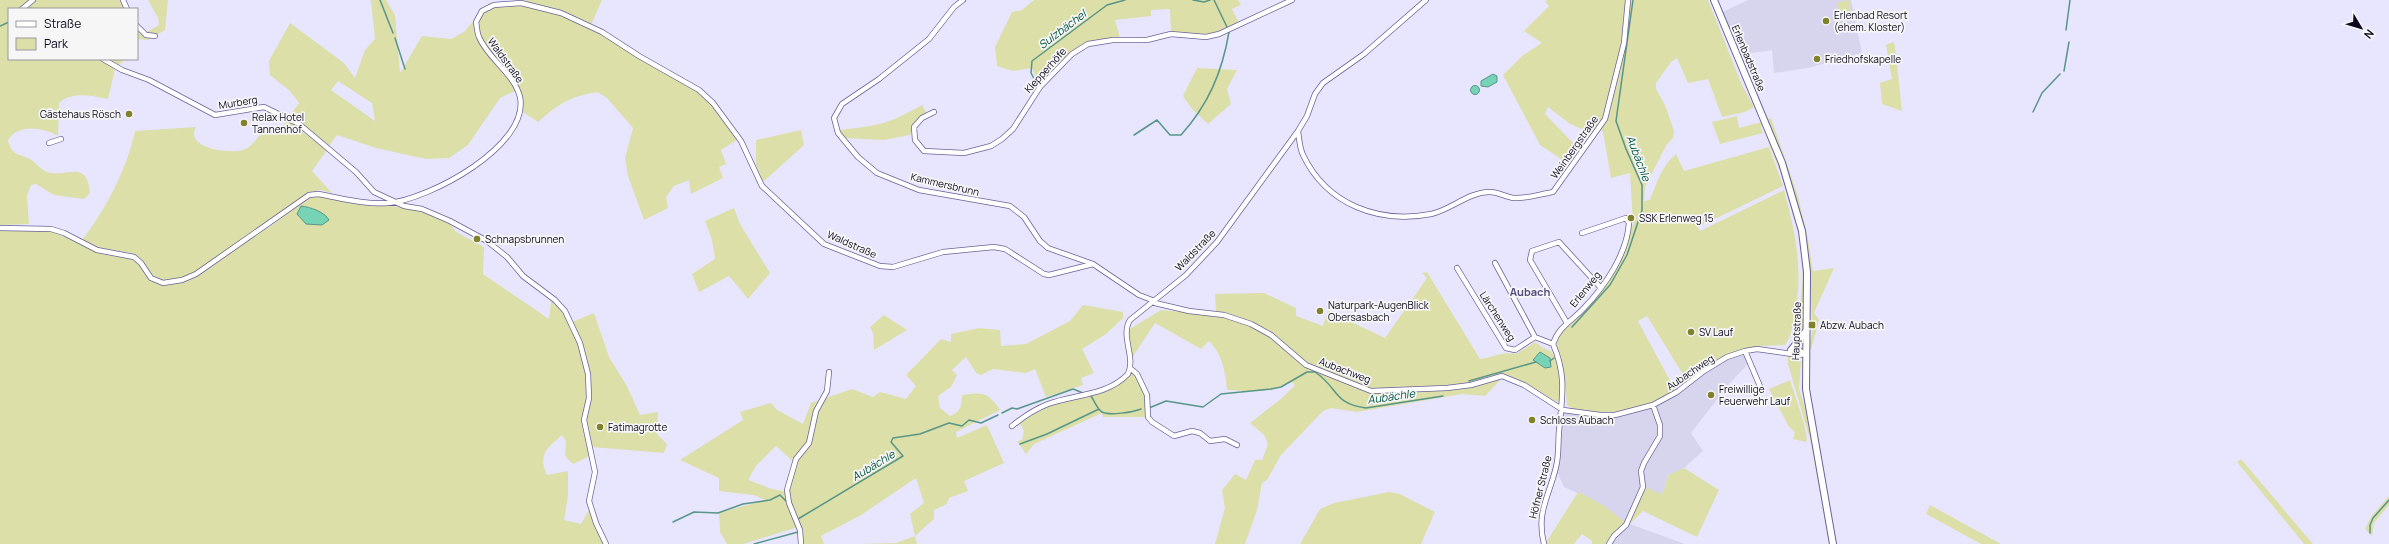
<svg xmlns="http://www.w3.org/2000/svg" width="2389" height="544" viewBox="0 0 2389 544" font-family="Manrope,sans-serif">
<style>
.built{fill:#d7d4ee}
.green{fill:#dcdfa8;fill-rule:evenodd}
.water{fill:#77d3b5;stroke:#589688}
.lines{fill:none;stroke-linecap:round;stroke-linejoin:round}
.stream{stroke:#589688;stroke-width:1.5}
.minor-casing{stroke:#6b6298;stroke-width:6}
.major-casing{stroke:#6b6298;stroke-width:8}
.minor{stroke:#fff;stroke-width:4.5}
.major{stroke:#fff;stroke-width:6}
.poi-dot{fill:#7f812b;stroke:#f6f6f6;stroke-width:1.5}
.labels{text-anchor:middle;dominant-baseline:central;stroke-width:3.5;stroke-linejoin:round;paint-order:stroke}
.poi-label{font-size:10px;fill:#0e091e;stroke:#f6f6f6;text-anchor:start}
.street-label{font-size:10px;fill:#0e091e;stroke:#f6f6f6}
.water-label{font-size:11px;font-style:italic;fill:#005340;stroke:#f6f6f6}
.neighbourhood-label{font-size:11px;font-weight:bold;fill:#534a7d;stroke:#f6f6f6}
</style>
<rect width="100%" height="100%" fill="#e8e6ff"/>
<path class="built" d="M1748,0h103l11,53 -54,15 -34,5 -2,-23 -33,5 -17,-43z
M1745,350l3,14 -19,20 -38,49 12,18 -19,17 -16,7 -4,15 -5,5 -11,-7 -18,36 55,20h-78l9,-14 7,-6 -20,-19 -39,-18 -6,-13 -5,-2 6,-62 100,-10 45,-31z"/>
<path class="green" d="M0,0h30l-10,9h-11v50h116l-10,10 -7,30c-16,-3 -36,-8 -49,4l-1,33c-14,-8 -39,-13 -50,4 1,5 2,7 5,11 5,5 12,5 17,8 7,4 12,13 21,14 18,3 36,-13 39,20l-6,6 -30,-4 -18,-11 -5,1 -4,10 2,29 -29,1z
M36,0h84l5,9h-100z
M148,0h20l-3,30 -17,10 -11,-1v-12l8,6 14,-8 -1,-7z
M370,0h16l9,15 5,58 22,-37 29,3 13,-7 25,-29 41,-3h72l-11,25 110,68 24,25 15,20 -19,12 5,14 -7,3 4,11 -32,16 -2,-14 -15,6 -8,11 2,11 -24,12 -16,-44 -3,-18 8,-30 -26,-30 -10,-6c-28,5 -37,11 -59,30l-15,-10 -6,-22 -17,8 -32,47 -19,13 -23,1 -50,-11 -39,-13 -8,11 -40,-29 10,-14 -9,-12 -20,-16 -1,-14 21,-38 54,40 11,15 10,-28 10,-11 -4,-38zM338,81l34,22 3,18 -44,-31z
M1034,0h204l3,5 -9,4 7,14 -34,13 -34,-3 -1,-24 -19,1v6l-36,4 5,18c-43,2 -52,18 -81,47l-7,-17 -19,3 -16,-5 -2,-19 17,-35 10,-2z
M1547,0h79c-6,44 -8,96 -32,134l-24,-10 -22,-17 -3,7 30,31 -11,16 -24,-16 -37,-70 19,-19 20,-13 -18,-12 25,-25 -4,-4z
M1629,0h79l34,85 12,22 -9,5 -23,5 -14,-38 -20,4 -11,-25 -6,4 -15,21v6l9,16 9,26 -1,7 -6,6 -22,43 -1,14 6,-1c6,-16 12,-35 26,-46l8,17 85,-24 14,39 -85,41 2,4 84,-41c12,45 20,83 10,129 -2,9 -3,19 -9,26l-25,1 -15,4 -58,31 -40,-65 -9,5 37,69c-26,16 -51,24 -81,22 -9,0 -20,-1 -27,-7l-3,-33 -8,-30 9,-13 21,-19 36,-52 11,-34 -3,-51 -19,5 -8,-46 -3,-2c21,-39 23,-87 29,-130z
M1849,0l2,16 -10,3 -4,-16z
M1893,42l2,4 7,65 -20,-7 -2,-21 12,-4 -6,-34z
M1197,68l40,2 -10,19 4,15 -23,20 -16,-15 -9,-13z
M922,105l5,9 -15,14 -2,7 -26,5 -40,-2 -5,-8c38,-4 50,-6 83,-25z
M1737,116l2,12 23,-6 -1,6 2,5 -43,11 -8,-22z
M1771,118l27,78 10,43 5,32 21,-3 -20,45 5,7 -8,30 -2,-5 5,-22h-2l-3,-60 -4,-28 -16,-58 -21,-58z
M287,120l40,30 -15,21 20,22 -12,-3 -14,4 -43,30 3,5c17,-10 31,-28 49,-33l105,14 28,11 8,11 28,15 -1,27 66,45 3,-24 20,27 22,-9 15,44 18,29 13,29 18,-3 -1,22 10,10 -3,9 -72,-6 -6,-20 2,-26 -7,18 9,37 -17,8 -8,-8 1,-15 -4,-6c-14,13 -25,19 -15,40l21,-4v25l-4,24 17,4 10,-18 18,38h-609v-314l52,1 49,23 29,5 9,4c13,31 31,21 57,14l-3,-3 -17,6 -14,1 -11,-7 -11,-16 -9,-5 -32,-5 -17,-8c24,-31 45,-71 53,-109l61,-4c-12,22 34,27 47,23 7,-2 14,-12 19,-17l14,2z
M1765,126c16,39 35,86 39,129 1,15 1,30 1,45 0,14 1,38 -14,45l6,-17 -2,-2c15,-55 6,-93 -11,-146 -4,-10 -21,-47 -19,-54z
M801,130l3,15 -41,37 -7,-18v-24z
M734,208l6,16 30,49 -22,26 -19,-23 -30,16 -7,-18 23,-15 -3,-19 -7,-19z
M1427,272l53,87c15,-2 21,-8 36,-5l19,-12 8,6 -3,3 4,-3 8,4 8,18v32l-5,-1 -31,-19 -18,-7 -10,-1 -31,10 -100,6 15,3 64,-3 59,-13 -18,19 -23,-2 -105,18 -26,-4 -8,3 -42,44 -14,25 -5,3 -5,27 -12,34h-30l10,-36 -3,-18 13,-16 11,6 9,-20h7l6,-16 -4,-9 -14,-12 32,-25 13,-13 -4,-4c-20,14 -41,10 -64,9 -2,-19 -4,-34 -18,-49l-8,8 -46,-26 -23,35 -4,-28 33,-20 55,5 -1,-21 49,-1 32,15v8l27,10 5,-15 57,27 42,-60 -5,-5z
M1083,305l40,7v6l-17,16 -24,15 12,24 -13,5 2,7 -37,12 -11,-28 -9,4 -33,-4 -12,6 -5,-2 -10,-16 -14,13 5,5 -6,12 -13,9 2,12 10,8c11,-4 11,-10 12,-21 21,-3 26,-3 38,15l-44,22 1,6 30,-13 17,38 -40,18 4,10 -19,7 -2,6 -13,6v9l-19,17 2,8h-59l38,-1 19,-7 -5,-22 14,-11 -8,-25 -55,37 -40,21 3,8h-22l-1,-16 -13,-31 8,-33 -20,-18 -20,20 -8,14c13,4 24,11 38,11v10l12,26 -55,17h-16l-7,-12 -1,-19 46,-13 -11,-5 -35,-4v-13l-39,-18 63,-40 -3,-8 31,-9 6,7 26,14 8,-21 41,-14 21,8 7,-5 26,7 10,-13 -10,-11 35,-36 10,3v-8l28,-6 21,2 1,16 25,-2 44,-23z
M884,315l23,15 -33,20 -1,-17 -3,-6z
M1788,355l9,2 4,5 -2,27 8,25 24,130h-2l-18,-101 -23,-79z
M1130,372c16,5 15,32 17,45h-44l-1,-4 -68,31 -8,10 -9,-13 5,-1 2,-9 -5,-9 34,-18 58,-16z
M1790,380c3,10 20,55 16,62l-13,-3 2,-7 -6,-5 -20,-38z
M2241,459l72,85h-9l-67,-82z
M1684,468l35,22 -22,47 -54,-26 -13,13 15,-35 3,-1 12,6 4,-4 4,-15z
M1389,492l11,2 35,18 -14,32h-121l20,-35 14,-6z
M1578,492l25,13 22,17c-5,8 -13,12 -18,22h-15v-3l-10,-7 -8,10h-29z
M2389,496v9l-15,18 -2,13 -7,-7 6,-12z
M1930,505l71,39h-20l-55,-30z"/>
<path class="water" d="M1493,74l4,2v6l-9,5 -7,-1v-5z
M1470.5 90a4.5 4.5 0 1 1 9 0a4.5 4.5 0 1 1-9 0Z
M301,206c9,1 24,6 28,14l-7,5 -16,-1 -9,-10z
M1540,352l10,6 1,9 -6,1 -12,-8z"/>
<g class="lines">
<path class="stream" d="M380,0l13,33
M1193,0l11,2 6,-2
M1214,0l13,27
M30,9l1,-1
M0,26l9,-4
M2066,30l4,-30
M395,38l10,31
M2064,71l5,-29
M1037,84l-6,-11 1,-12 75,-56 18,-5
M2033,112l9,-19 18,-19
M1134,135l23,-15 13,15h11c27,-30 41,-62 48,-103
M1572,327l38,-42 17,-30 15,-45v-25l-16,-36 -10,-28 17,-121
M1550,361l4,-3
M1469,381l67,-19
M1091,396c3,4 6,13 11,16 8,4 31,0 39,-3
M1149,408l17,-7 37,6 18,-13 50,-5 10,-2 26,-15h8c24,16 18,32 51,36l77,-12
M1002,413l10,-5 5,1 56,-20 10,4
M1020,444l27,-10 52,-25
M798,519l105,-63 -12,-14 2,-4 27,-4 29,-11 13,3 7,-6 12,3 17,-8
M673,522l21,-10 24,1 25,-9 27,-4 10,-5 7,7
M2370,533v-8l3,-7 16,-18
M754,544l44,-12"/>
<defs>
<path id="minor" d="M123,0l4,9
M963,0l-9,7 -25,32 -50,40 -37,25 -8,14 4,15 20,24 19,16 42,17 91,16 14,11 16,24 8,7 45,16 46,31 13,5
M22,9l11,-9
M137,26l9,9 9,1
M103,59l19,11 27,10 66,35 49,-8 35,17 57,48 18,20 30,14 18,3 28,12 37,20 20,16 16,19 32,24 10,11 15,32 8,31 1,24 -5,22 11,52 -6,29 7,22 10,21
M934,112l-12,6 -8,9 1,13 9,11 40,2 27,-7 11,-7 11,-10 27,-42 32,-33 16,-10 25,-4h34l24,-6 35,3 13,-3 73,-34
M1298,131c1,8 2,18 5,24 24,50 76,69 128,59 20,-4 37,-22 59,-22 8,0 16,5 24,6 12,1 27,-4 39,-6l52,-73 19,-76 4,-43
M49,143l12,-4
M0,228l51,1 13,4 33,17 37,7 7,6 10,15 12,5 19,-3 14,-6 113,-79 9,-1c23,4 47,11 70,9 40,-3 142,-57 132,-106 -6,-24 -32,-38 -41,-60 -2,-4 -2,-10 -3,-15l6,-11 12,-6 27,-2 40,10 41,19 37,24 60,34 14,13 28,38 21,45 62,58 56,22 13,1 50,-15 51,-5 11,2 39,25 5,1 44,-11
M1495,263l40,74 18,7
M1457,268l49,80 9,2 20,-13
M1155,303l34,8 35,4 27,9 20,11 35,30 65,26 76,-3 24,-3 31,-9 22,9 39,25 37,5h15l38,-10 24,-13 27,-21 23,-14 18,-6 12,-2 42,6 6,-1
M1567,323l-37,-63 2,-9 27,-9 41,45
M1790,350h9l6,4
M1745,351l17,40
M1131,369l6,5 10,21 1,22 4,5 22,14 18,-5 8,2 10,8 15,-2 12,6
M1012,426c11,-9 23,-17 36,-22 27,-10 59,-8 80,-30 8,-17 -8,-38 2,-54l56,-45 31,-33 81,-111 9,-15 8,-22 8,-11 41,-29 62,-54
M801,544l-1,-14 -11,-27 -2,-13 9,-31 13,-16 7,-32 11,-20 2,-19
M1544,544c-8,-32 5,-47 12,-77 3,-11 2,-24 3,-36 3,-33 8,-55 -6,-87 6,-18 19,-23 31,-36 21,-22 43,-54 45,-85l-3,-5 -44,15
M1609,544l5,-8 12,-11 17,-38 -2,-16 3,-8 16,-27v-11l-7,-20"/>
<path id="major" d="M1714,0l68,163 20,68 5,41 -1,117 27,155
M1792,349l14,-18"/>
</defs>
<use href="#minor" class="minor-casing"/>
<use href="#major" class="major-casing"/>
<use href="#minor" class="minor"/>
<use href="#major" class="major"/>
</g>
<g class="poi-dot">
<circle cx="1826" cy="21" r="4"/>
<circle cx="1817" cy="59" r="4"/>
<circle cx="129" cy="114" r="4"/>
<circle cx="244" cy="123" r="4"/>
<circle cx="1631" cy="218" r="4"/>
<circle cx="477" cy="239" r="4"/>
<circle cx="1320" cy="311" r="4"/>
<rect x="1808" y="321" width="8" height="8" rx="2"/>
<circle cx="1691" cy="332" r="4"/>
<circle cx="1711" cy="395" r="4"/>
<circle cx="1532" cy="420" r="4"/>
<circle cx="600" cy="427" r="4"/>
</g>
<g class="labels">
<g class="poi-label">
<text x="1834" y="15">Erlenbad Resort<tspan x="1834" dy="12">(ehem. Kloster)</tspan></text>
<text x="1825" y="59">Friedhofskapelle</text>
<text x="121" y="114" text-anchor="end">Gästehaus Rösch</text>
<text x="252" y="117">Relax Hotel<tspan x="252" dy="12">Tannenhof</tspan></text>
<text x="1639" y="218">SSK Erlenweg 15</text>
<text x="485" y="239">Schnapsbrunnen</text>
<text x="1328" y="305">Naturpark-AugenBlick<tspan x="1328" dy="12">Obersasbach</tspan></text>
<text x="1820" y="325">Abzw. Aubach</text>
<text x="1699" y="332">SV Lauf</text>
<text x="1719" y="389">Freiwillige<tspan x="1719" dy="12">Feuerwehr Lauf</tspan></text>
<text x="1540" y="420">Schloss Aubach</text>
<text x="608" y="427">Fatimagrotte</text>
</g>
<g class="street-label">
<text transform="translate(1749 58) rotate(67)">Erlenbadstraße</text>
<text transform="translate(506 60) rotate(54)">Waldstraße</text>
<text transform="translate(1045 70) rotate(-48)">Klepperhöfe</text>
<text transform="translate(238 102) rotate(-9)">Murberg</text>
<text transform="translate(1574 147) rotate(-55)">Weinbergstraße</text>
<text transform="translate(945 184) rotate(13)">Kammersbrunn</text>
<text transform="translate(852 244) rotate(24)">Waldstraße</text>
<text transform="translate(1195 250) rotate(-46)">Waldstraße</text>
<text transform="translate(1585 289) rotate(-51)">Erlenweg</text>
<text transform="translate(1498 316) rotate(57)">Lärchenweg</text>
<text transform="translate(1796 331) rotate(-88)">Hauptstraße</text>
<text transform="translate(1345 370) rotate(21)">Aubachweg</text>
<text transform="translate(1690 372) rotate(-34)">Aubachweg</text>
<text transform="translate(1540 487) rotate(-76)">Höfner Straße</text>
</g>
<g class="water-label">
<text transform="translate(1062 29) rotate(-37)">Sulzbächel</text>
<text transform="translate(1639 158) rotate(69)">Aubächle</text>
<text transform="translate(1391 396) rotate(-8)">Aubächle</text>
<text transform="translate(873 465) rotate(-31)">Aubächle</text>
</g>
<g class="neighbourhood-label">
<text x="1530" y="291">Aubach</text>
</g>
</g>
<rect x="8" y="8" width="130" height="52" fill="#f6f6f6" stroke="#9997a0"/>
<rect x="16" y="21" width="20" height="6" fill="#ffffff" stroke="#9997a0"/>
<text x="44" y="28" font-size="12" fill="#0e091e">Straße</text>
<rect x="16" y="38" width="20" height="12" fill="#dcdfa8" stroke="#9997a0"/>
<text x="44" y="48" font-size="12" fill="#0e091e">Park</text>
<g transform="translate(2361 28) rotate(128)" stroke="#f6f6f6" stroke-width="3" paint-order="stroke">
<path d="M0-3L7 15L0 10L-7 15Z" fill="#0e091e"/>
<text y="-6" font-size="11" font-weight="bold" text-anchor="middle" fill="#0e091e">N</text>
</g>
</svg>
